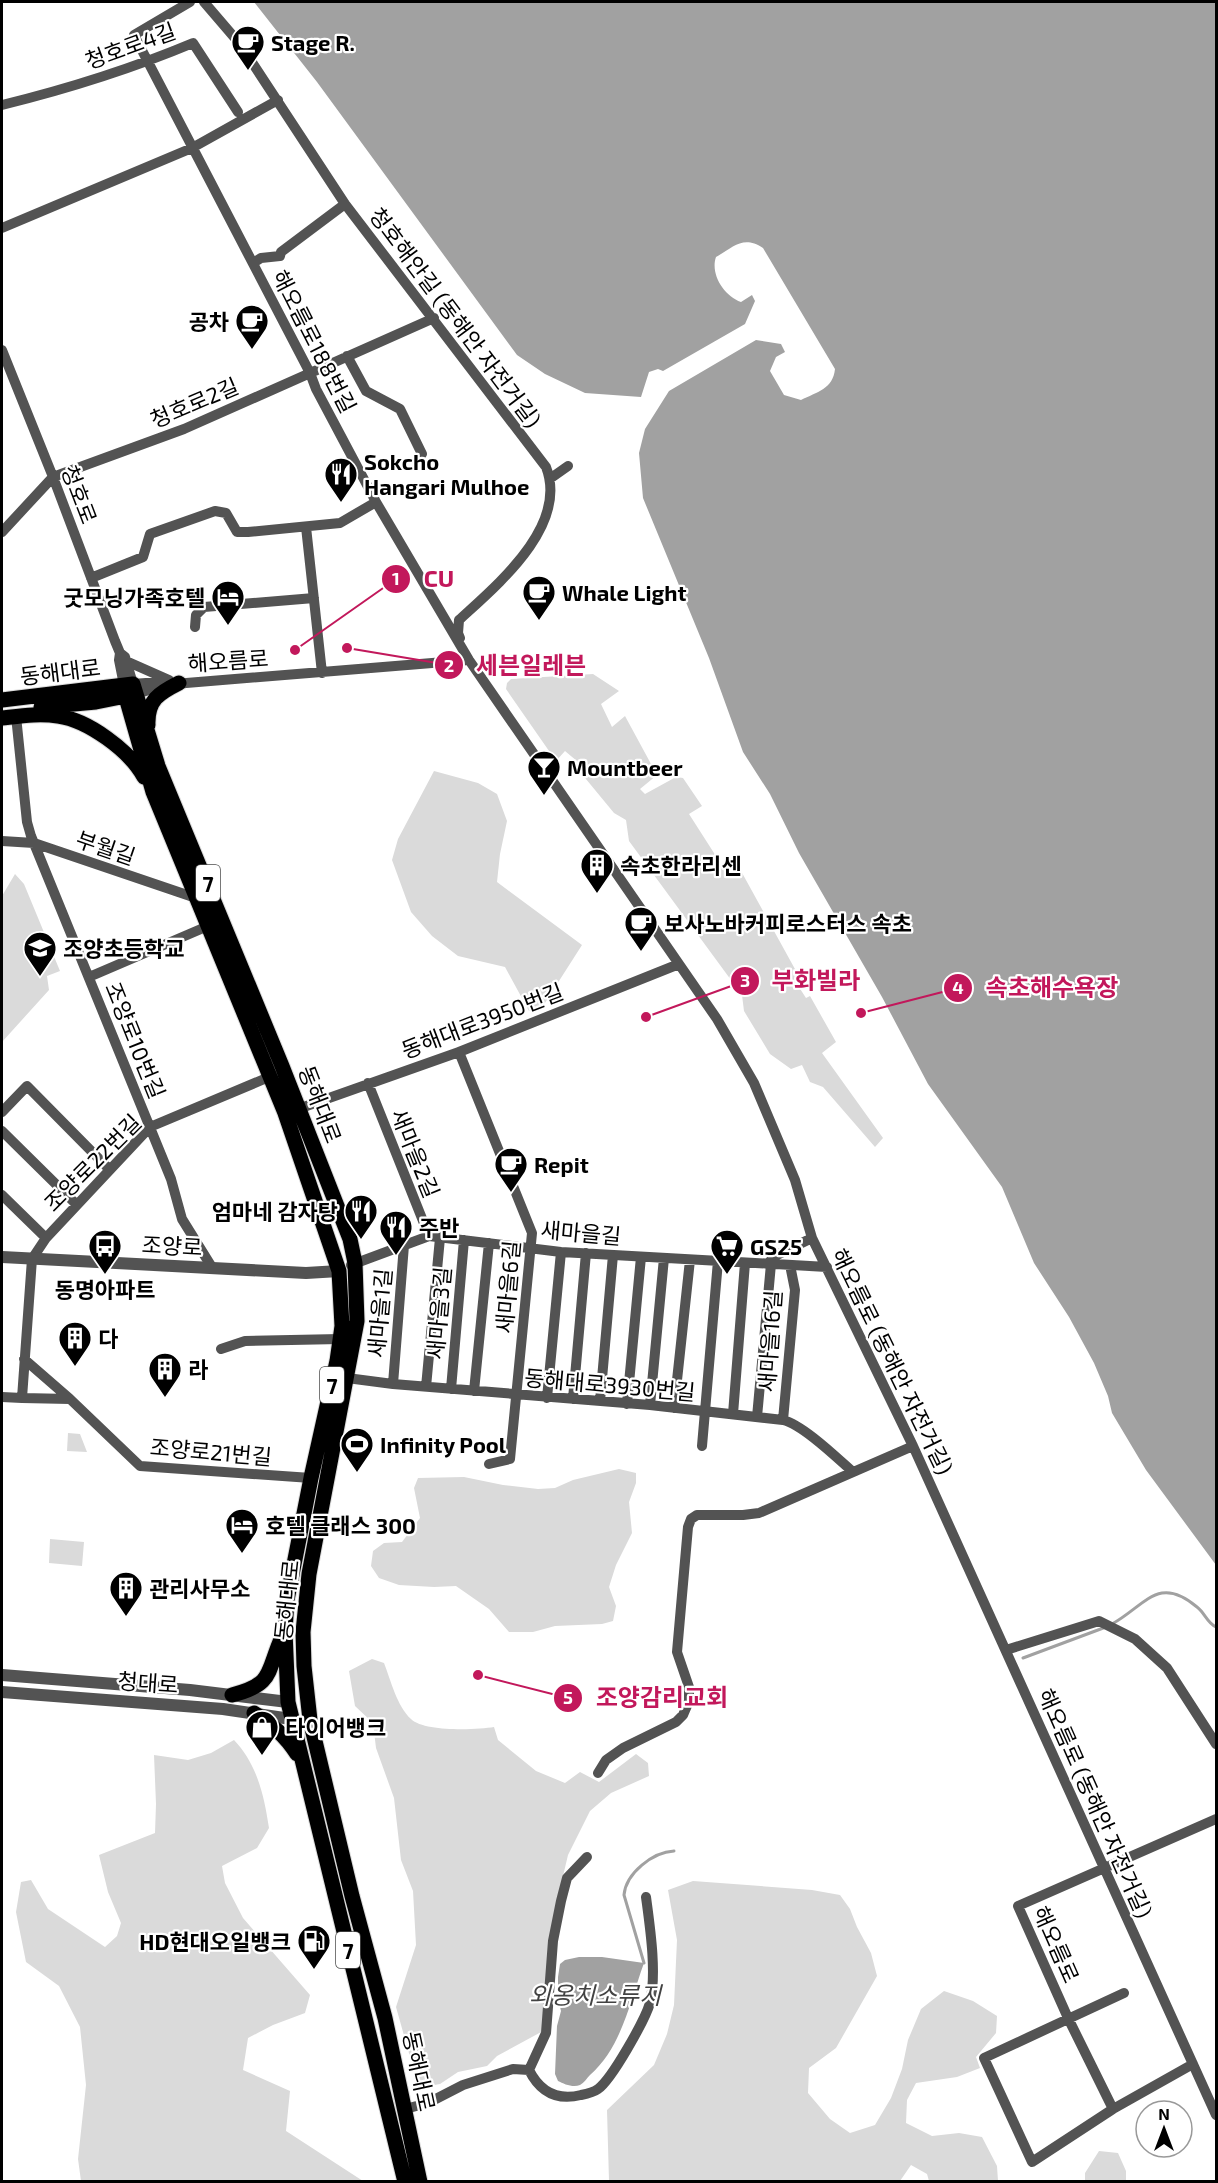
<svg xmlns="http://www.w3.org/2000/svg" width="1218" height="2183" viewBox="0 0 1218 2183" font-family="'Exo 2','Noto Sans KR',sans-serif">
<style>
.green{fill:#dadada}
.water{fill:#a1a1a1}
.lines{fill:none;stroke-linecap:round;stroke-linejoin:round}
.stream{stroke:#a1a1a1;stroke-width:3}
.primary-casing{stroke:#dbdbdb;stroke-width:17}
.minor{stroke:#535353;stroke-width:10}
.tertiary{stroke:#535353;stroke-width:12}
.primary{stroke:#000;stroke-width:15}
.labels{text-anchor:middle;dominant-baseline:central;stroke-width:4.5;stroke-linejoin:round;paint-order:stroke}
.shield{fill:#fff;stroke:#4c4c4c;stroke-width:1.5}
.shield-label{font-size:21px;font-weight:bold;fill:#000}
.poi-label{font-size:22px;font-weight:bold;fill:#000;stroke:#fff;text-anchor:start}
.street-label{font-size:22px;fill:#000;stroke:#fff}
.water-label{font-size:24px;font-style:italic;fill:#424242;stroke:#fff}
.leader{fill:none;stroke:#c2185b;stroke-width:2}
.callout-dot{fill:#c2185b;stroke:#fff;stroke-width:2}
.mark-label{font-size:18px;text-anchor:middle;font-weight:bold;fill:#fff}
.callout-label{font-size:24px;text-anchor:middle;font-weight:bold;fill:#c2185b;stroke:#fff;stroke-width:4.5;stroke-linejoin:round;paint-order:stroke}
</style>
<rect width="100%" height="100%" fill="#fff"/>
<path class="green" d="M593,674l26,17 -18,13 11,23 13,-11 32,59 -17,14 5,5 31,-17 7,1 19,28 -13,8 41,64 11,-7 60,109 -4,4 9,14 4,-2 26,46 -14,11 61,85 -8,9 -52,-60 -13,-5 -8,-17 -11,4 -21,-15 -26,-43 -2,-16 -113,-154 -3,-21 -12,-7 -33,-40 3,-6 -19,-16 -9,10 -50,-72 1,-6 4,-4z
M434,771l44,12 19,11 10,27 -7,33 -3,28 85,63 -39,61 -14,5 -24,-44 -47,-11 -26,-20 -21,-24 -19,-52 6,-21z
M15,874l9,10 36,87 -13,5 2,14 -47,52v-146z
M68,1433l12,1 7,18 -20,-1z
M619,1469l17,4v10l-7,19 3,31 -16,32 -7,22 7,19 -3,15 -11,3 -47,2 -22,6h-24l-20,-23 -33,-23 -22,1 -35,-2 -20,-7 -8,-12 2,-15 11,-8 18,-1 18,-24 -6,-30 4,-10 46,-1 39,8 35,4 17,-1 18,-8z
M50,1539l34,3 -2,24 -33,-3z
M372,1659l12,4c7,18 13,43 27,56 13,13 65,11 83,8l4,13 38,31 29,12 15,-11 19,10 37,-28 12,9 1,13 -38,17 -21,18 -22,44 -13,55 -12,121 -46,25 -10,10 -29,6 -18,12 -17,3 -11,-23 -16,-57 20,-62 -3,-54 -12,-31 -7,-62 -18,-50 -3,-25 -18,-17 -6,-35z
M234,1740c23,24 30,55 35,88l-12,20 -35,18 3,17 18,35 67,77 -5,18 -32,12 -25,13 -5,32 47,21 -4,40 77,50h-282l-3,-22 8,-74 -6,-58 -21,-41 -33,-24 -10,-50 5,-30 10,-2 17,29 57,38 12,-11 4,-13 -13,-31 -9,-37 56,-22 1,-29 -2,-49 34,5 23,-7z
M693,1881l119,9 28,5 10,14 7,18 14,26 6,23 -41,72 -27,20 -1,25 22,26 20,14 25,-8 16,-27 11,-29 6,-29 13,-31 23,-18 29,10 24,15 -1,17 -20,24 4,11 -23,9 -41,6 -9,17 -1,23 26,13 27,-3 23,4 15,29 1,15h-69l-2,-7 -16,-9 -11,16h-291l-2,-71 47,-45 13,-31 7,-29 3,-65 -9,-50z
M1099,2151l19,2 8,18v10h-41v-8z"/>
<path class="water" d="M254,2h962v1563l-70,-95 -34,-57 -4,-17 -14,-33 -25,-46 -35,-54 -32,-76 -74,-103 -46,-87 -83,-144 -29,-59 -27,-42 -34,-94 -66,-160 -4,-45 6,-24 24,-38 87,-51 25,4 4,8 -9,5 -6,14 14,24 17,5c16,-8 32,-11 34,-31l-72,-121c-20,-13 -29,-1 -47,9 -6,17 8,39 25,45l11,-7 3,6 -10,23 -82,47 -5,-2 -9,3 -8,25 -56,-4 -40,-19 -28,-19 -200,-273z
M579,1957h23l42,6c-14,38 -22,84 -54,112 -3,3 -6,8 -10,10 -7,3 -16,-1 -22,-4l-3,-7 2,-48 4,-15 -3,-13v-21l2,-13 5,-4z"/>
<g class="lines">
<path class="stream" d="M1112,1624c33,-18 46,-50 85,-17 8,6 10,16 19,20
M1023,1658l83,-31
M644,1963l-20,-68c2,-22 29,-43 50,-44"/>
<defs>
<path id="primary" d="M2,700l131,-16 25,82 124,300 68,173 5,24 2,58 -48,253 -6,58 1,34 6,54 42,176 33,122 35,164
M127,701l26,91 132,321 54,158 3,55 -5,35 -26,117 -24,122 -2,31 3,71 117,480
M41,707l55,-5 40,-8
M2,718c18,-2 37,-5 56,-2 30,4 72,35 86,61
M148,725c-1,-25 11,-32 31,-42
M232,1695c43,-11 34,-23 50,-58
M254,1713c18,12 31,22 43,41"/>
</defs>
<use href="#primary" class="primary-casing"/>
<path class="minor" d="M190,2l-56,33 176,338 6,16 60,113 93,158 248,359 37,64 41,97 17,58 101,208 303,669
M204,2l36,42 105,160 201,263c23,59 -49,118 -87,153l-1,13 2,5
M2,105c65,-16 129,-36 191,-62l45,69
M2,228l190,-80 86,-48
M253,263l8,-5 19,-2 1,-4 64,-48
M2,350l51,127 62,164 5,12 5,4 8,27 26,-2 15,2 295,-24
M347,356l19,35 34,18 22,45
M551,478l17,-12
M306,527l16,146
M2,532l51,-55 131,-48 250,-111
M91,578l52,-21 7,-23 65,-23 11,2 11,19h11l92,-9 36,-21
M195,627l1,-12 8,-8 110,-9
M120,653l-1,7 5,25
M126,661l43,19
M136,694l29,-9
M16,716l11,106 4,14 140,343 11,40 31,50
M2,841l32,2 162,55
M89,977l119,-51
M459,1052l73,181 -22,226 -21,5
M269,1077l-119,50 -104,111 -14,21 -10,139 48,1 70,67 171,12
M368,1083l61,153
M298,1109l161,-57 220,-88
M2,1112l25,-26 82,83
M2,1131l74,73
M2,1195l44,43
M767,1264l10,-9 35,-17
M351,1265l78,-29 132,16 266,15
M221,1349l24,-8 95,-2
M24,1359l46,40
M347,1378l46,6 257,21 133,15c20,5 53,37 70,52
M393,1384l11,-139
M426,1387l14,-149
M451,1389l13,-149
M474,1391l15,-148
M2,1397l20,1
M547,1398l14,-146
M573,1399l13,-146
M600,1401l13,-146
M627,1404l14,-147
M650,1405l14,-147
M674,1408l16,-148
M733,1414l12,-151
M757,1417l14,-153
M783,1420l12,-130 -5,-25
M702,1446l16,-185
M1006,1650l93,-29 36,18 32,29 49,76
M598,1773l8,-13 17,-12 53,-26 7,-7 6,-14v-14l-12,-35 11,-125 3,-8 6,-4h46l16,-2 154,-67
M1124,1993l-140,65 48,104 81,-53 80,-45
M529,2070l17,-37 7,-92 8,-40 6,-23 20,-21
M405,2109l23,-6 35,-18 50,-16 16,1c11,22 28,31 52,25 5,-1 13,-3 17,-6 14,-10 47,-69 52,-86 7,-30 0,-76 -4,-106
M1113,2109l-45,-91 -50,-112 198,-87"/>
<path class="tertiary" d="M2,1257l304,16 33,-2
M2,1675l188,15 98,12
M2,1692l221,17 68,10"/>
<use href="#primary" class="primary"/>
</g>
<defs>
<symbol id="cafe-pin" viewBox="-11 -11 22 30"><path d="M0 17L-7.5 6A9.5 9.5 0 1 1 7.5 6Z" fill="#000" stroke="#fff"/><path d="M-5.5-4.5H6V0H3Q3 3.5 0 3.5H-2.5Q-5.5 3.5-5.5 0ZM3-3.2v2h1.7v-2ZM-6 4.5H4V6H-6Z" fill="#fff"/></symbol>
<symbol id="restaurant-pin" viewBox="-11 -11 22 30"><path d="M0 17L-7.5 6A9.5 9.5 0 1 1 7.5 6Z" fill="#000" stroke="#fff"/><path d="M-5-6h1v4h1v-4h1v4h1v-4h1v5L-1.5 .5V6h-2V.5L-5-1ZM5-6V6H3V1.5H1.5Q1.5-4 5-6Z" fill="#fff"/></symbol>
<symbol id="hotel-pin" viewBox="-11 -11 22 30"><path d="M0 17L-7.5 6A9.5 9.5 0 1 1 7.5 6Z" fill="#000" stroke="#fff"/><path d="M-6-4.5h1.5V1H6V5H4.5V3h-9V5H-6ZM-4 0a1.8 1.8 0 1 1 3.6 0ZM.5 0V-2.5h3Q6-2.5 6 0Z" fill="#fff"/></symbol>
<symbol id="bar-pin" viewBox="-11 -11 22 30"><path d="M0 17L-7.5 6A9.5 9.5 0 1 1 7.5 6Z" fill="#000" stroke="#fff"/><path d="M-6-5H6L.8 .8V4.5H3.5V6h-7V4.5H-.8V.8Z" fill="#fff"/></symbol>
<symbol id="building-pin" viewBox="-11 -11 22 30"><path d="M0 17L-7.5 6A9.5 9.5 0 1 1 7.5 6Z" fill="#000" stroke="#fff"/><path d="M-4-6H4V6H1V3H-1V6H-4ZM-2.5-4.3h1.7v1.8h-1.7ZM.8-4.3h1.7v1.8H.8ZM-2.5-1h1.7V.8h-1.7ZM.8-1h1.7V.8H.8Z" fill="#fff"/></symbol>
<symbol id="school-pin" viewBox="-11 -11 22 30"><path d="M0 17L-7.5 6A9.5 9.5 0 1 1 7.5 6Z" fill="#000" stroke="#fff"/><path d="M0-5L7-2L0 1L-7-2ZM-4 1L0 2.5L4 1V4Q0 6-4 4Z" fill="#fff"/></symbol>
<symbol id="bus-pin" viewBox="-11 -11 22 30"><path d="M0 17L-7.5 6A9.5 9.5 0 1 1 7.5 6Z" fill="#000" stroke="#fff"/><path d="M-5-6H5V4H4V6H2V4H-2V6H-4V4H-5ZM-3.5-4V0h7V-4ZM-3.5 1.2v1.5H-2V1.2ZM2 1.2v1.5H3.5V1.2Z" fill="#fff"/></symbol>
<symbol id="supermarket-pin" viewBox="-11 -11 22 30"><path d="M0 17L-7.5 6A9.5 9.5 0 1 1 7.5 6Z" fill="#000" stroke="#fff"/><path d="M-6-5.5h2.5l.6 2H6L4.5 2H-2.5L-4.4-4H-6ZM-1.5 3.2a1.3 1.3 0 1 0 .1 0ZM3 3.2a1.3 1.3 0 1 0 .1 0Z" fill="#fff"/></symbol>
<symbol id="stadium-pin" viewBox="-11 -11 22 30"><path d="M0 17L-7.5 6A9.5 9.5 0 1 1 7.5 6Z" fill="#000" stroke="#fff"/><path d="M0-5a6.5 5 0 1 0 0 10a6.5 5 0 1 0 0-10ZM-3.5-1.8h7v3.6h-7Z" fill="#fff"/></symbol>
<symbol id="shop-pin" viewBox="-11 -11 22 30"><path d="M0 17L-7.5 6A9.5 9.5 0 1 1 7.5 6Z" fill="#000" stroke="#fff"/><path d="M-5-2.5h2.3a2.7 3.5 0 0 1 5.4 0H5L5.5 6h-11ZM-1.5-2.5h3a1.5 2.3 0 0 0-3 0Z" fill="#fff"/></symbol>
<symbol id="fuel-pin" viewBox="-11 -11 22 30"><path d="M0 17L-7.5 6A9.5 9.5 0 1 1 7.5 6Z" fill="#000" stroke="#fff"/><path d="M-5.5-6h7V0h2V4h1.3V-2.5L3-4.5l.8-.8L6-3V5H2.5V1h-1V6h-7ZM-4.2-4.7v3.2H.2V-4.7Z" fill="#fff"/></symbol>
</defs>
<g fill-rule="evenodd">
<use href="#cafe-pin" x="229" y="23" width="38" height="52"/>
<use href="#cafe-pin" x="233" y="302" width="38" height="52"/>
<use href="#restaurant-pin" x="322" y="455" width="38" height="52"/>
<use href="#cafe-pin" x="520" y="573" width="38" height="52"/>
<use href="#hotel-pin" x="209" y="578" width="38" height="52"/>
<use href="#bar-pin" x="525" y="748" width="38" height="52"/>
<use href="#building-pin" x="578" y="846" width="38" height="52"/>
<use href="#cafe-pin" x="622" y="904" width="38" height="52"/>
<use href="#school-pin" x="21" y="929" width="38" height="52"/>
<use href="#cafe-pin" x="492" y="1145" width="38" height="52"/>
<use href="#restaurant-pin" x="342" y="1192" width="38" height="52"/>
<use href="#restaurant-pin" x="377" y="1208" width="38" height="52"/>
<use href="#bus-pin" x="86" y="1227" width="38" height="52"/>
<use href="#supermarket-pin" x="708" y="1227" width="38" height="52"/>
<use href="#building-pin" x="56" y="1319" width="38" height="52"/>
<use href="#building-pin" x="146" y="1350" width="38" height="52"/>
<use href="#stadium-pin" x="338" y="1425" width="38" height="52"/>
<use href="#hotel-pin" x="223" y="1506" width="38" height="52"/>
<use href="#building-pin" x="107" y="1569" width="38" height="52"/>
<use href="#shop-pin" x="243" y="1708" width="38" height="52"/>
<use href="#fuel-pin" x="295" y="1922" width="38" height="52"/>
</g>
<g class="labels">
<g class="shield">
<rect x="196" y="865" width="24" height="36" rx="4.5"/>
<rect x="320" y="1367" width="24" height="36" rx="4.5"/>
<rect x="336" y="1932" width="24" height="36" rx="4.5"/>
</g>
<g class="shield-label">
<text x="208" y="883">7</text>
<text x="332" y="1385">7</text>
<text x="348" y="1950">7</text>
</g>
<g class="poi-label">
<text x="271" y="42">Stage R.</text>
<text x="229" y="321" text-anchor="end">공차</text>
<text x="364" y="461">Sokcho<tspan x="364" dy="25">Hangari Mulhoe</tspan></text>
<text x="562" y="592">Whale Light</text>
<text x="205" y="597" text-anchor="end">굿모닝가족호텔</text>
<text x="567" y="767">Mountbeer</text>
<text x="620" y="865">속초한라리센</text>
<text x="664" y="923">보사노바커피로스터스 속초</text>
<text x="63" y="948">조양초등학교</text>
<text x="534" y="1164">Repit</text>
<text x="338" y="1211" text-anchor="end">엄마네 감자탕</text>
<text x="419" y="1227">주반</text>
<text x="750" y="1246">GS25</text>
<text x="105" y="1289" text-anchor="middle">동명아파트</text>
<text x="98" y="1338">다</text>
<text x="188" y="1369">라</text>
<text x="380" y="1444">Infinity Pool</text>
<text x="265" y="1525">호텔 클래스 300</text>
<text x="149" y="1588">관리사무소</text>
<text x="285" y="1727">타이어뱅크</text>
<text x="291" y="1941" text-anchor="end">HD현대오일뱅크</text>
</g>
<g class="street-label">
<text transform="translate(130 45) rotate(-20)">청호로4길</text>
<text transform="translate(456 317) rotate(53)">청호해안길 (동해안 자전거길)</text>
<text transform="translate(315 341) rotate(63)">해오름로188번길</text>
<text transform="translate(194 402) rotate(-23)">청호로2길</text>
<text transform="translate(80 494) rotate(69)">청호로</text>
<text transform="translate(228 660) rotate(-4)">해오름로</text>
<text transform="translate(60 671) rotate(-7)">동해대로</text>
<text transform="translate(106 847) rotate(19)">부월길</text>
<text transform="translate(482 1020) rotate(-21)">동해대로3950번길</text>
<text transform="translate(136 1040) rotate(68)">조양로10번길</text>
<text transform="translate(321 1104) rotate(69)">동해대로</text>
<text transform="translate(416 1153) rotate(68)">새마을2길</text>
<text transform="translate(92 1162) rotate(-45)">조양로22번길</text>
<text transform="translate(581 1232) rotate(5)">새마을길</text>
<text transform="translate(172 1245) rotate(3)">조양로</text>
<text transform="translate(507 1287) rotate(-85)">새마을6길</text>
<text transform="translate(379 1313) rotate(-85)">새마을1길</text>
<text transform="translate(438 1313) rotate(-85)">새마을3길</text>
<text transform="translate(769 1341) rotate(-86)">새마을16길</text>
<text transform="translate(893 1361) rotate(64)">해오름로 (동해안 자전거길)</text>
<text transform="translate(610 1384) rotate(5)">동해대로3930번길</text>
<text transform="translate(211 1451) rotate(5)">조양로21번길</text>
<text transform="translate(286 1600) rotate(-84)">동해대로</text>
<text transform="translate(148 1682) rotate(4)">청대로</text>
<text transform="translate(1096 1803) rotate(66)">해오름로 (동해안 자전거길)</text>
<text transform="translate(1057 1944) rotate(66)">해오름로</text>
<text transform="translate(420 2071) rotate(78)">동해대로</text>
</g>
<g class="water-label">
<text x="595" y="1994">외옹치소류지</text>
</g>
</g>
<path class="leader" d="M295 650L396 579M347 648L449 665M646 1017L745 981M861 1013L958 988M478 1675L568 1698"/>
<g class="callout-dot">
<circle cx="295" cy="650" r="6"/>
<circle cx="347" cy="648" r="6"/>
<circle cx="646" cy="1017" r="6"/>
<circle cx="861" cy="1013" r="6"/>
<circle cx="478" cy="1675" r="6"/>
<circle cx="396" cy="579" r="15"/>
<circle cx="449" cy="665" r="15"/>
<circle cx="745" cy="981" r="15"/>
<circle cx="958" cy="988" r="15"/>
<circle cx="568" cy="1698" r="15"/>
</g>
<g class="mark-label">
<text x="396" y="585">1</text>
<text x="449" y="672">2</text>
<text x="745" y="987">3</text>
<text x="958" y="994">4</text>
<text x="568" y="1704">5</text>
</g>
<g class="callout-label">
<text x="439" y="587">CU</text>
<text x="531" y="674">세븐일레븐</text>
<text x="816" y="989">부화빌라</text>
<text x="1052" y="996">속초해수욕장</text>
<text x="662" y="1706">조양감리교회</text>
</g>
<rect width="1218" height="2183" fill="none" stroke="#000000" stroke-width="6"/>
<g transform="translate(1164 2129)"><circle r="28" fill="#ffffff" stroke="#999999" stroke-width="1.5"/>
<path d="M0-4.5L10 22L0 15L-10 22Z" fill="#000000"/>
<text y="-9" font-size="16" font-weight="bold" text-anchor="middle" fill="#000000">N</text>
</g>
</svg>
